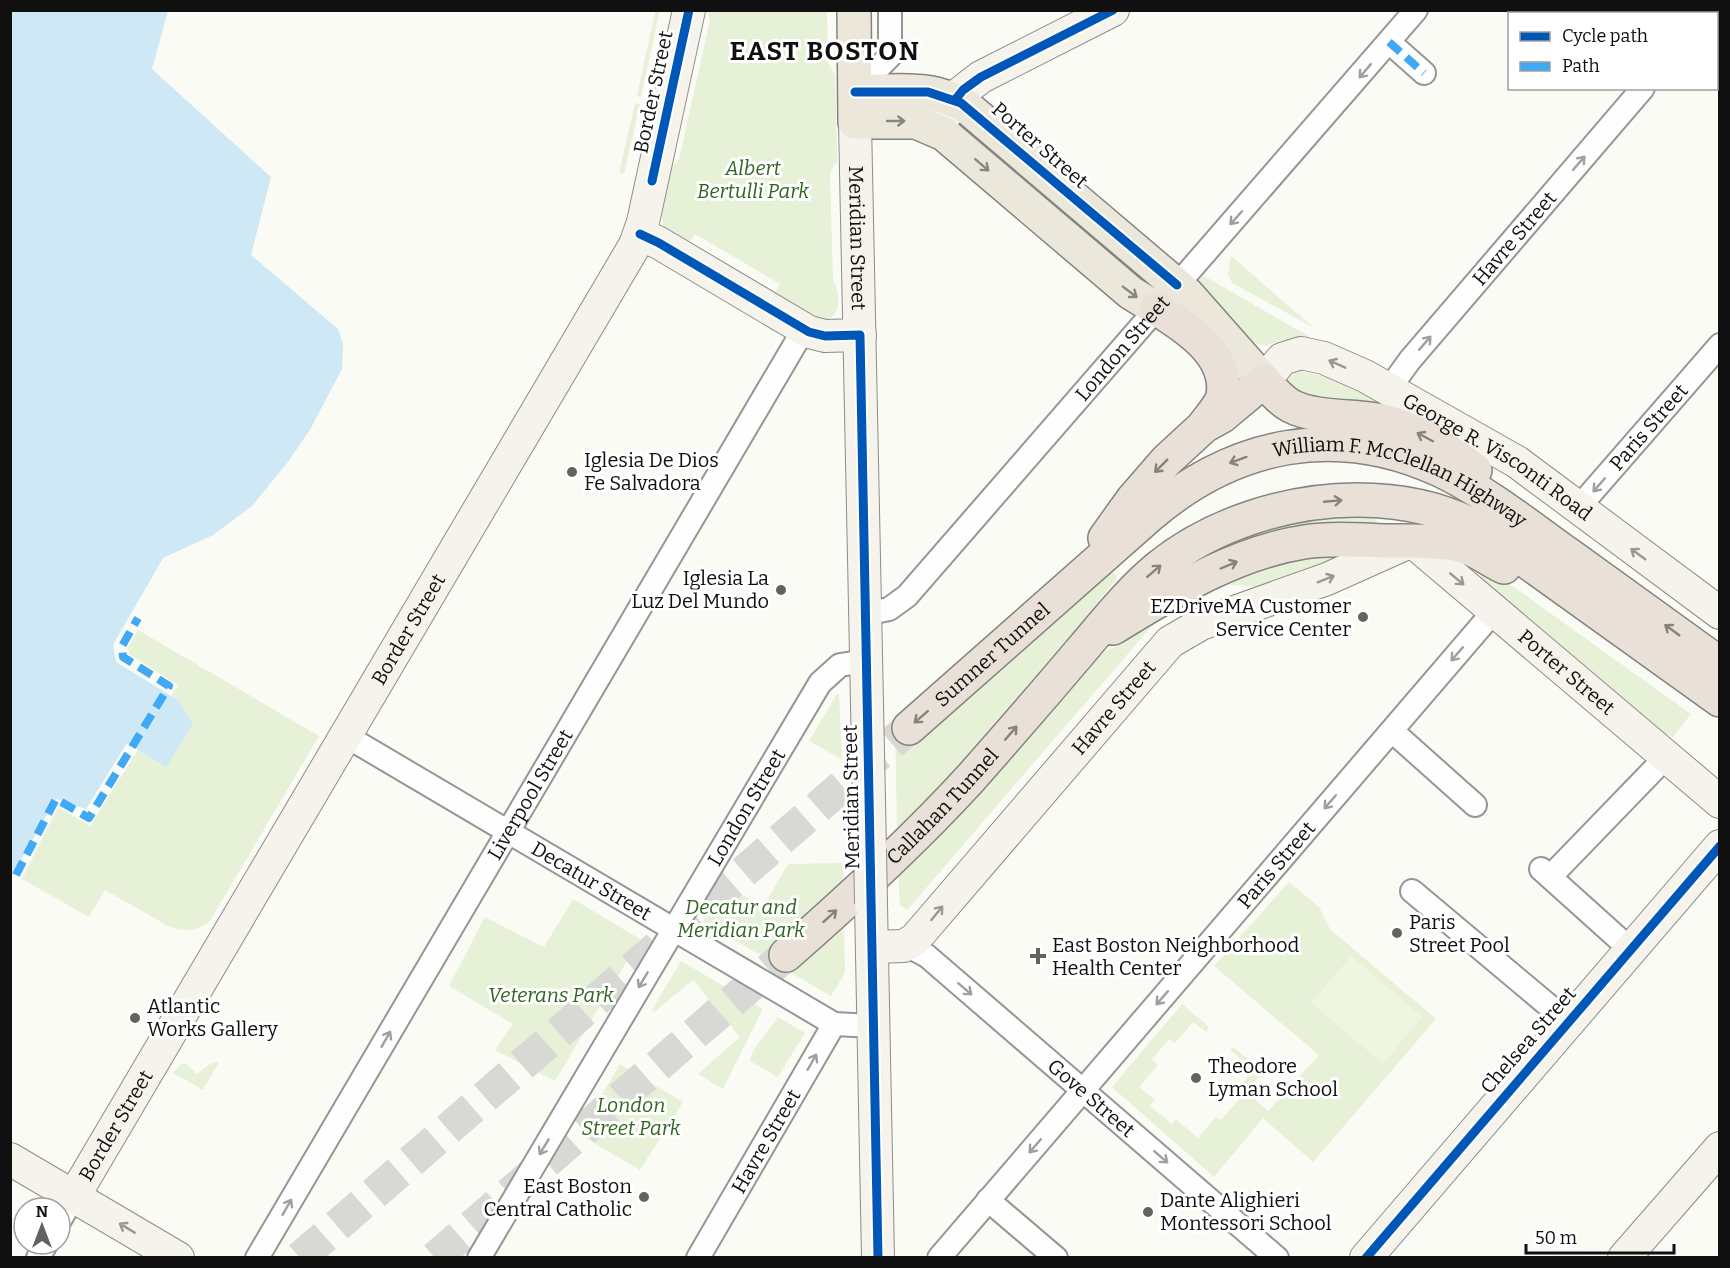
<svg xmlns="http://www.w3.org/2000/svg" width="1730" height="1268" viewBox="0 0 1730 1268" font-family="Bitter,serif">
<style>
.green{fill:#e6f1d7}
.pitch{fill:#eff5e1}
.water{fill:#cee8f5}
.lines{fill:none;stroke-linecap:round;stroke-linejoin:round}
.highway-tunnel{stroke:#d8d8d4;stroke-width:33;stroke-dasharray:33 16;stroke-linecap:butt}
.street-casing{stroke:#969694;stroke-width:26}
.secondary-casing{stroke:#8c8c8a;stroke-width:34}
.primary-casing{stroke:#838381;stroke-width:36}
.highway-casing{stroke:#838381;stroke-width:36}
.street{stroke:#fefefe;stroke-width:22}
.secondary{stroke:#f5f3eb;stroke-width:32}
.primary{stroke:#ece7db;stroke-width:33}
.highway{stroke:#e9e0d7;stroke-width:33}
.secondary-bridge-casing{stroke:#8c8c8a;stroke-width:34;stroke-linecap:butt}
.secondary-bridge{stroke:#f5f3eb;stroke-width:32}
.quiet{stroke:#3fa9f5;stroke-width:8;stroke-dasharray:15 8;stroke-linecap:butt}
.cycleway-casing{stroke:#fff;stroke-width:13}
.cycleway{stroke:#0057b8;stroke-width:9}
.oneway{stroke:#9f9f9f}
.oneway2{stroke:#898680}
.oneway3{stroke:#999893}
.oneway4{stroke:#87827d}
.poi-dot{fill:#626260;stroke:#fff;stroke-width:2}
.labels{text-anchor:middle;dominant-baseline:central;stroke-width:6;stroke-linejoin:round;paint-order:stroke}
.street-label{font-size:20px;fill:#101010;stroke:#fff}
.park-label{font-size:20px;font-style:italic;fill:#326522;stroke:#fff}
.poi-label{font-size:20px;fill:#101010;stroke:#fff;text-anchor:start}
.district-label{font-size:26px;font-weight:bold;letter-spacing:1.5px;fill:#101010;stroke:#fff}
</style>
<rect width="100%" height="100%" fill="#fbfbf6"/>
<path class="green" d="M655,11h5l-19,86 -4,-1z
M707,11h120l1,51 7,13 2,72v14l-7,12 3,107c8,15 9,34 -9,42l-52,-23 8,-15 -85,-50 -7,10 -25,-16 -1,-15 9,-44 8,-10 31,-139z
M635,103l5,1 -16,70 -5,-1z
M1231,256l82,71 -81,-44 -4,-8z
M1204,276l106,61 -1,2 -27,3 -1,-2 -15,6 -18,-5 -52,-57z
M1301,371l24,6 80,35 -97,-14 -27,-18z
M1348,513l28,3 2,17 -200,42c59,-38 101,-53 170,-62z
M1357,551l-88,37 -47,-4 52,-25z
M1486,567l205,147 -18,23 -8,-3 -4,2 -181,-156z
M1110,571l7,4v3l-99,125 -121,130 -2,-119 5,4z
M1151,627l-244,283 -7,-5 -2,-35 183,-200 24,-18z
M138,630l181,106 -109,185c-12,10 -25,11 -40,6l-65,-37 -16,27 -67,-38 36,-72 32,19 48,-76 28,17 12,-67 -7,-4 7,-11 -49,-31 -1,-7z
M837,694h2l3,66 -33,-19z
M843,863l2,110 -14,23 -128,-74 22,-37 38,22 25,-43z
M1289,882l30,25 11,22 106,90 -123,143 -50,-44 -49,59 -102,-90 70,-83 27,23 -3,5 -13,-10 -18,21 -6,-4 -17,20 6,6 -19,22 16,13 -5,6 22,18 4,-5 22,19 18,-21 5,3 20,-23 -6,-5 19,-22 -24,-20 3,-3 30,24 -17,21 22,19 51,-56 -105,-89z
M573,899l67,40 -85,142 -60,-31 18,-26 -64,-38 36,-69 59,30z
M681,961l82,48 -40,80 -25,-15 42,-37 -47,-57 -39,32 -2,-2z
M778,1017l27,16 -27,44 -28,-16c3,-17 19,-29 28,-44z
M219,1062l-16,28 -30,-17 8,-9h5l11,10 14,-11z
M620,1064l63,38 -43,68 -61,-36z"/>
<path class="pitch" d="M1351,956l71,61 -39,47 -72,-61z"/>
<path class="water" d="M11,10l157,1 -16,58 119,108 -20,78 87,74 5,15 -1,25 -31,59 -23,34 -36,44 -39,29 -50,23 -50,87 3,17 62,38 15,24 -27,43 -39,-24 -41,66 -30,-10 -45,78z"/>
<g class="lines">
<path class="highway-tunnel" d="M300,1258l609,-530
M435,1258l351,-303"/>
<defs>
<g id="street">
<path d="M1707,14l2,-4"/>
<path d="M1389,42l35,31"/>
<path d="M855,92l35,-36v-46"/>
<path id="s1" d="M1389,389l21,-29 233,-272"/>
<path id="s2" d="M1579,507l141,-162"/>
<path id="s3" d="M865,614l24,-5 18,-13 509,-586"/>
<path d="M1392,731l83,74"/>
<path id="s4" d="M346,736l488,288 39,2"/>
<path d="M1541,869l89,80"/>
<path d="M1550,877l116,-120"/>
<path d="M1412,891l155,130"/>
<path id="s5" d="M900,947l14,2 13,7 350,302"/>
<path d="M988,1200l68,58"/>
<path d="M60,1220l14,-24"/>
<path d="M38,1258l8,-14"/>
<path id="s6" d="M257,1258l547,-929"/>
<path id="s7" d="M479,1258l341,-575 20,-18 26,-4"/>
<path id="s8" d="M698,1258l136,-234"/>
<path id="s9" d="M939,1258l556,-648"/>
</g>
<g id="secondary">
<path id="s10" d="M855,122l15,727"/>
<path d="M940,123l19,-29 22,-17 132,-67"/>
<path d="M640,234l19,9 150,89 16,4 35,-1"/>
<path id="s11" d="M1264,381l18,-22 19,-6 23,5 41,18 152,86 203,151"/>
<path d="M871,904l7,354"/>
<path id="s12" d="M872,947l32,-1 11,-7 255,-297 31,-18 126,-45 85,-38 308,261"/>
<path d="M10,1159l168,99"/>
<path id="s13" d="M74,1196l561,-951 8,-23 46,-212"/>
<path d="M1366,1258l354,-412"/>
<path d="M1624,1258l96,-110"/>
</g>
<path id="primary" d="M854,10l1,112h61l28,12 187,159 26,16
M855,92c38,-1 80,-7 113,16l219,186 77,87"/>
<g id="highway">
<path d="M1157,309c29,18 73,46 66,87 -2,9 -12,20 -18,28"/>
<path d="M1105,538l28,-39 33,-38 38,-35 18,-10 42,-35c8,9 16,19 27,25 27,14 70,8 100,17 32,10 58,28 84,47"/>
<path d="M1113,628c59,-36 121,-75 191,-86 27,-4 55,-2 82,-1 23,0 50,-1 73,4 17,4 30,15 45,22"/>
<path id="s14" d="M909,728l240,-212c85,-73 187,-94 291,-46 46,22 87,55 129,85 50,36 100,72 151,109"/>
<path id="s15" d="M786,955c64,-56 126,-113 183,-175 39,-44 78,-89 116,-134 23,-27 46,-56 74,-79 53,-43 129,-67 198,-67 49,0 96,10 137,38l226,162"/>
</g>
</defs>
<use href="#street" class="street-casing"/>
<use href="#secondary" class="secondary-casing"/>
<use href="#primary" class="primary-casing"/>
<use href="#highway" class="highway-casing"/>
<use href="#street" class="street"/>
<use href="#secondary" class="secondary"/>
<use href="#primary" class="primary"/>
<use href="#highway" class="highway"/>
<defs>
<path id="secondary-bridge" d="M870,849l1,55"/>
</defs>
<use href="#secondary-bridge" class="secondary-bridge-casing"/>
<use href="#secondary-bridge" class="secondary-bridge"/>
<path class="quiet" d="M1389,42l35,31
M16,875l40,-76 33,19 80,-132 -46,-29 -1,-11 16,-28"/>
<defs>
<path id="cycleway" d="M855,92h73l33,11 216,182
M955,100l8,-10 18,-13 132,-67
M652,181l37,-171
M640,234l19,9 150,89 16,4 35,-1 18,923
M1366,1258l354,-412"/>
</defs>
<use href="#cycleway" class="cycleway-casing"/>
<use href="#cycleway" class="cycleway"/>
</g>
<defs><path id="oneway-shaft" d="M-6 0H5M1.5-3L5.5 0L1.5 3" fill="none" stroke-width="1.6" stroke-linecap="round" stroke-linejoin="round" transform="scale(1.5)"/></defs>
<g class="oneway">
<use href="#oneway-shaft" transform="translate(1365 71) rotate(130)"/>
<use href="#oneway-shaft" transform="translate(1579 163) rotate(-49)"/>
<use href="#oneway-shaft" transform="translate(1236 218) rotate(132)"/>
<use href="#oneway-shaft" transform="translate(1425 343) rotate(-49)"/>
<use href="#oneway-shaft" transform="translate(1599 485) rotate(131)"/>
<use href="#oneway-shaft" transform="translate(1457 654) rotate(131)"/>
<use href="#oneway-shaft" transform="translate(1330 802) rotate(131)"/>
<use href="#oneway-shaft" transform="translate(643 980) rotate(121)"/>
<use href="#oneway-shaft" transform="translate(965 989) rotate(41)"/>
<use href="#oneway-shaft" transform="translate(1162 998) rotate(131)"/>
<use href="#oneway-shaft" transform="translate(386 1039) rotate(-60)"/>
<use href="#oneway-shaft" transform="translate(812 1062) rotate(-60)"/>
<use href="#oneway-shaft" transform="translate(1035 1146) rotate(131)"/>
<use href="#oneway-shaft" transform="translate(544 1147) rotate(121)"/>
<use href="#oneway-shaft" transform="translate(1161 1157) rotate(41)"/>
<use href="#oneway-shaft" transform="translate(287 1207) rotate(-60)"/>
</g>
<g class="oneway2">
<use href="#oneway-shaft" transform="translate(896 121)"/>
<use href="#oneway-shaft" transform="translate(982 165) rotate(41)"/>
<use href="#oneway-shaft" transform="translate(1130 292) rotate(37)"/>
</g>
<g class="oneway3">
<use href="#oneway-shaft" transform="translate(1337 364) rotate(-156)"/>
<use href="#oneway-shaft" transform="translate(1638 554) rotate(-144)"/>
<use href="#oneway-shaft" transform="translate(1326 579) rotate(-22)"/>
<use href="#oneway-shaft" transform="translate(1457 579) rotate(40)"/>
<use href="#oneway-shaft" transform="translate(937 913) rotate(-51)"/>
<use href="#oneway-shaft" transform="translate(127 1228) rotate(-149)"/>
</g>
<g class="oneway4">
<use href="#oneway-shaft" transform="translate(1425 437) rotate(-152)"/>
<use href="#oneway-shaft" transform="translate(1238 460) rotate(160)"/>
<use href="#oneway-shaft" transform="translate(1161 466) rotate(135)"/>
<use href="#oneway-shaft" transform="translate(1333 501) rotate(-5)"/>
<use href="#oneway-shaft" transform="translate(1229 565) rotate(-23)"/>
<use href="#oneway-shaft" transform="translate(1154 571) rotate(-41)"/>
<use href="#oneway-shaft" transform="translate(1672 630) rotate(-144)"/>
<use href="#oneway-shaft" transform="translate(921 717) rotate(139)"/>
<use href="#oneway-shaft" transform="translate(1011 733) rotate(-49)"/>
<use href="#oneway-shaft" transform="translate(830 916) rotate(-42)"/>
</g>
<g class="poi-dot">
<circle cx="572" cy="472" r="6"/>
<circle cx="781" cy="590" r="6"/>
<circle cx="1363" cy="617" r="6"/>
<circle cx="1397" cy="933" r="6"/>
<path d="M1035 947h6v6h6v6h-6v6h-6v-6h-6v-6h6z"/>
<circle cx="135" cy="1018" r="6"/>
<circle cx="1196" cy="1078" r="6"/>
<circle cx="644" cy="1197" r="6"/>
<circle cx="1148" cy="1212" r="6"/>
</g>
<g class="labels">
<g class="street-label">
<text transform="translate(653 92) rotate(-78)">Border Street</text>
<text transform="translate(1040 145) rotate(41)">Porter Street</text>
<text stroke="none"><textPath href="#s10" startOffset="116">Meridian Street</textPath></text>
<text stroke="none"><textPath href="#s1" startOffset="196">Havre Street</textPath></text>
<text stroke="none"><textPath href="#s3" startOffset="375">London Street</textPath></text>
<text stroke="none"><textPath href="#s2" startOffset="106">Paris Street</textPath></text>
<text stroke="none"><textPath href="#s11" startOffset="272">George R. Visconti Road</textPath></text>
<text stroke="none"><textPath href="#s14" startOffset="597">William F. McClellan Highway</textPath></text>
<text stroke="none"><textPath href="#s13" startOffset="658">Border Street</textPath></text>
<text stroke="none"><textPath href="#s14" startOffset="111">Sumner Tunnel</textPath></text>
<text stroke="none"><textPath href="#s12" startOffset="902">Porter Street</textPath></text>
<text stroke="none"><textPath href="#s12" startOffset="350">Havre Street</textPath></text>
<text stroke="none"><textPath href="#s6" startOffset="538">Liverpool Street</textPath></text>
<text transform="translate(851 797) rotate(-91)">Meridian Street</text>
<text stroke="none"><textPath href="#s15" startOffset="216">Callahan Tunnel</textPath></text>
<text stroke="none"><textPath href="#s7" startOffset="524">London Street</textPath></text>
<text stroke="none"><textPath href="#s9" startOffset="518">Paris Street</textPath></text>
<text stroke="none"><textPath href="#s4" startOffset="285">Decatur Street</textPath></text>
<text transform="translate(1528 1040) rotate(-49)">Chelsea Street</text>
<text stroke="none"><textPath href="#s5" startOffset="246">Gove Street</textPath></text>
<text stroke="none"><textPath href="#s13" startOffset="82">Border Street</textPath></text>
<text stroke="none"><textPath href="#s8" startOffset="135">Havre Street</textPath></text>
</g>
<g class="park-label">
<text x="753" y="168">Albert<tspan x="753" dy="23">Bertulli Park</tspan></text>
<text x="741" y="907">Decatur and<tspan x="741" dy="23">Meridian Park</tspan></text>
<text x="551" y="995">Veterans Park</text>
<text x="631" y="1105">London<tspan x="631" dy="23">Street Park</tspan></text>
</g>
<g class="poi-label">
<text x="584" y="460">Iglesia De Dios<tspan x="584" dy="23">Fe Salvadora</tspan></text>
<text x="769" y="578" text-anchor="end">Iglesia La<tspan x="769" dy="23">Luz Del Mundo</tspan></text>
<text x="1351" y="606" text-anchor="end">EZDriveMA Customer<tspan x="1351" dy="23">Service Center</tspan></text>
<text x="1409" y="922">Paris<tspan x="1409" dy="23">Street Pool</tspan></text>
<text x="1052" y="945">East Boston Neighborhood<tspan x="1052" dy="23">Health Center</tspan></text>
<text x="147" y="1006">Atlantic<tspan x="147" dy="23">Works Gallery</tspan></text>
<text x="1208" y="1066">Theodore<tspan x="1208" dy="23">Lyman School</tspan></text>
<text x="632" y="1186" text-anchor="end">East Boston<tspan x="632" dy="23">Central Catholic</tspan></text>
<text x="1160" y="1200">Dante Alighieri<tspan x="1160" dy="23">Montessori School</tspan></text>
</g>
<g class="district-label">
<text x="825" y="51">EAST BOSTON</text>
</g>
</g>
<rect width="1730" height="1268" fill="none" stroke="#101010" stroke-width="24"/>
<rect x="1508" y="12" width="210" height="78" fill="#ffffff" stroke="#9f9f9f" stroke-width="1.5"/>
<rect x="1520" y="32" width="30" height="9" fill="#0057b8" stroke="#9f9f9f" stroke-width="1.5"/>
<text x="1562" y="42" font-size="18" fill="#101010">Cycle path</text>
<rect x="1520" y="62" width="30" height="9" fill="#3fa9f5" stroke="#9f9f9f" stroke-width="1.5"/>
<text x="1562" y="72" font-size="18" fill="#101010">Path</text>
<g transform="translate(42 1226)"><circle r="28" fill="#ffffff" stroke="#9f9f9f" stroke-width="1.5"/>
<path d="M0-4.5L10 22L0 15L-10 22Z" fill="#626260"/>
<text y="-9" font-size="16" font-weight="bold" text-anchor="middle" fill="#101010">N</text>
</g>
<path d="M1526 1244v9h148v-9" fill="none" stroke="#101010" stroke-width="3"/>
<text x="1535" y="1244" font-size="18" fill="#101010" stroke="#ffffff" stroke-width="4.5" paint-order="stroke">50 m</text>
</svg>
